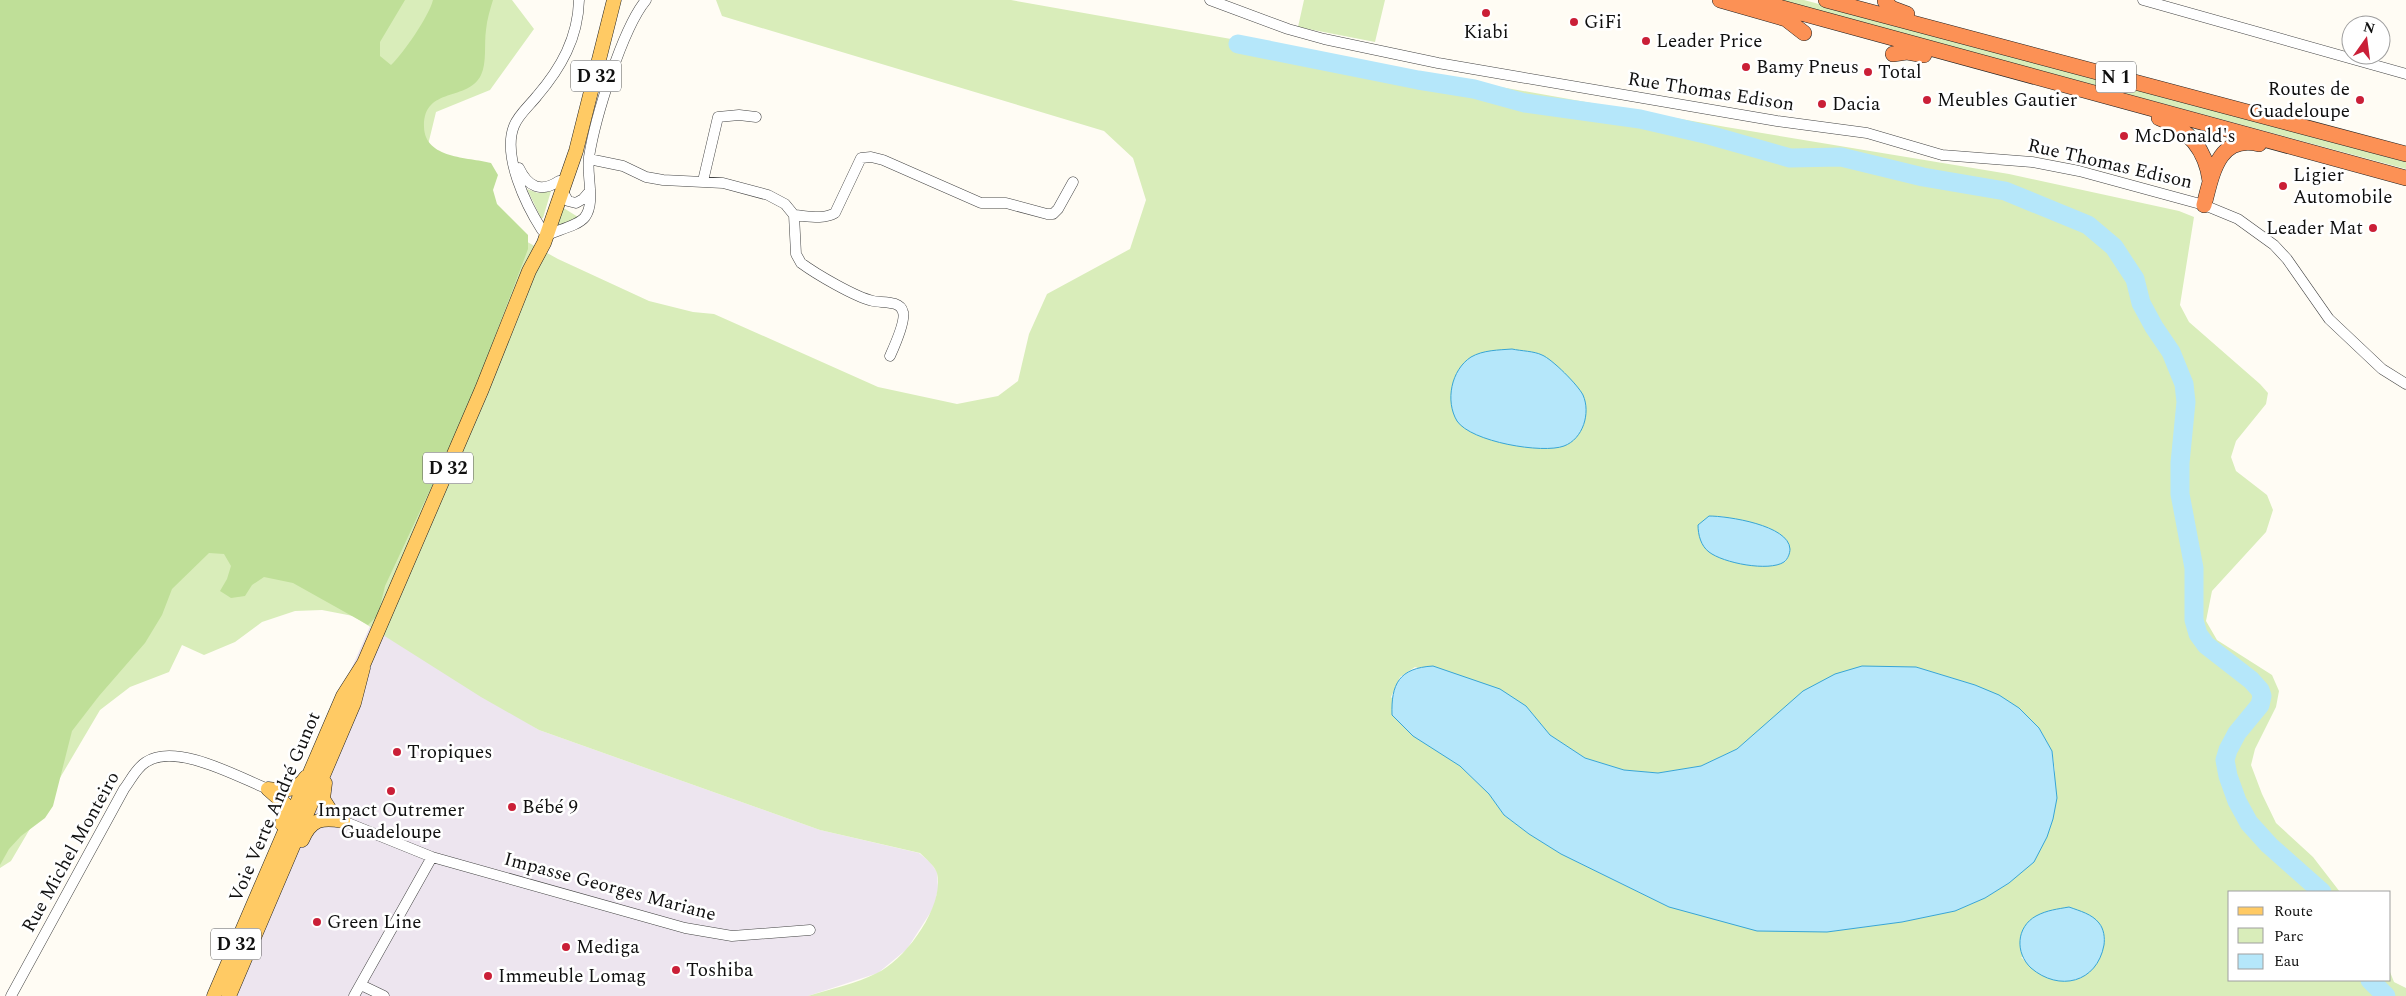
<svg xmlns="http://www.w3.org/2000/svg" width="2406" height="996" viewBox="0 0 2406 996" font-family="Spectral,serif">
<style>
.industrial{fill:#ede5ef}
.green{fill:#d9edba;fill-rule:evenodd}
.forest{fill:#bfdf98}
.water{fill:#b5e7fa;stroke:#37a5d5}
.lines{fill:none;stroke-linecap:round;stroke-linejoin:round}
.river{stroke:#b5e7fa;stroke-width:19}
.minor-casing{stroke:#434343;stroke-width:11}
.major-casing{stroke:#212121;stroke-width:15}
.highway-casing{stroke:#212121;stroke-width:16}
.minor{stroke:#fff;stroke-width:10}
.major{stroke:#ffca64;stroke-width:14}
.highway{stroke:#fc9155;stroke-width:15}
.poi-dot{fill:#ca1f37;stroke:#fff;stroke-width:2}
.labels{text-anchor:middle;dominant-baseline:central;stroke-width:5;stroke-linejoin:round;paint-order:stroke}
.shield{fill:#fff;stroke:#585858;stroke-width:1}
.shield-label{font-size:18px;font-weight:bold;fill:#101010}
.poi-label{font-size:19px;fill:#101010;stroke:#fff;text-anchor:start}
.street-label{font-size:19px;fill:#101010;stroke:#fff}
</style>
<rect width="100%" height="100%" fill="#fffcf4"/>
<path class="industrial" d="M370,626l169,104 281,100 99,23 11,9 7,10 1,17 -4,18 -27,42 -29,24 -70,23h-600z"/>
<path class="green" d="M0,0h512l22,29 -44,61 -54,22 -9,37 95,90 36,20 91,42 44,11 21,2 164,73 79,17 41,-8 20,-15 11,-47 18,-40 83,-45 16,-49 -13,-42 -29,-27 -382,-115 -6,-16h295l715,127 283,47 170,37 15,6 -14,88 9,17 71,62 8,9 -2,11 -30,37 -5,16 5,14 31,24 6,15 -7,22 -54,59 -6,30 11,19 55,35 7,16 -3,16 -21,42 -4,16 11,29 14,29 37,34 27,35h-110v88h160v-8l4,10 12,6v8h-1598c22,-7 48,-12 69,-23 28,-13 68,-67 60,-100 -3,-8 -11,-14 -17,-20l-100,-23 -281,-100 -58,-33 -128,-81 -31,-6 -27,1 -33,11 -27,20 -31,13 -22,-10 -13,27 -39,15 -30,23 -89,151 -11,7zM1720,516l50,12 19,28 -4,6 -9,3zM1415,667l111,39 24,29 35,23 39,12 34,3 43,-7 36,-17 24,-20 155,-62 59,18 44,23 20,20 13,23 3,20 -46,112 -24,15 -30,13 -53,11 -75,10 -158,-25 -108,-53 -32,-20 -25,-19 -15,-21 -29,-28 -21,-14 -48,-55 9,-20zM2105,937c-9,53 -51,56 -84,20z
M1304,0h81l-10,42 -77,-15z
M1778,0h26l602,162v7z
M527,189l11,4 13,-2 -8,27h-2z
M562,207l16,10v3l-23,8z"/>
<path class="forest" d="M0,0h405l-25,42v14l11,9c12,-11 38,-49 42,-65h60c-3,10 -6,19 -7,30 -2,13 1,33 -5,45 -13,27 -58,11 -57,52 1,32 44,30 67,36l7,12 -5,15 4,14 31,31v14l-62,164 -81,173 -7,29 -10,10 -75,-42 -29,-6 -12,8 -7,11 -14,2 -11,-7 7,-12 4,-13 -7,-12 -15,-1 -37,36 -10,26 -17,28 -46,53 -27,35 -19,75 -8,12 -24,18 -12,13 -9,16z"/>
<path class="water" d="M1512,349c9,2 22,2 30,6 10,4 36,30 41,40 8,18 0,44 -19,51 -21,8 -93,-4 -107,-25 -12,-20 -6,-51 14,-64 12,-7 28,-7 41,-8z
M1709,516c18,0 80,9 81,33 0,4 -2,10 -6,13 -15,10 -61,1 -75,-10 -8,-6 -11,-17 -11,-27z
M1433,666l67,23 26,17 24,29 35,23 39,12 34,3 43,-7 36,-17 66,-58 32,-17 27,-8 54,1 59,18 24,10 20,13 20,20 13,23 5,47 -4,21 -6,18 -13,25 -25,21 -24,15 -30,13 -53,11 -75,10 -70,-1 -88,-24 -108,-53 -32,-20 -25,-19 -15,-21 -29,-28 -47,-30 -21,-21c-1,-31 7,-47 41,-49z
M2069,907c11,4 23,7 30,16 5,6 6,15 5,22 -7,38 -45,47 -73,23 -16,-15 -15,-41 5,-52 11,-6 22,-7 33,-9z"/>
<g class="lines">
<path class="river" d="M1238,44l180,36 56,9 51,14 115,16 69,16 81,23 51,-1 82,20 82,14 83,34 26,22 21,32 6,24 13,24 17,25 13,32 2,18 -6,61v31l14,74v52l4,14 8,11 45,35 9,10 2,6 -2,9 -23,28 -9,17 -3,10 3,16 9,25 12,22 20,22 53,47
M2370,980l16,16"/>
<defs>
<path id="minor" d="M1210,0l78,29 36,10 114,24 339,58 90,12 75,22 90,7 47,9 125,34 34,14 36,26 13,14 42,60 53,50 24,15
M2143,0l263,74
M589,159l34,7 23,11 17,3 60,3 45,12 17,9 9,11c14,1 29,5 41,-2l26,-55 10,-1 12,3 98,43h25l41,11h6l5,-5 15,-27
M519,168c9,19 22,25 40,13
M703,181l15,-64 21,-2 17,2
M563,192l5,9 8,2 7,-4 6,-7
M794,215l2,39 5,9c15,11 54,34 72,38 9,2 27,-1 30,11 3,9 -9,35 -13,44
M542,230c-16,-25 -40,-74 -28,-104 4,-11 16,-21 23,-30 24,-28 41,-58 42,-96
M547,235c10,-5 31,-9 38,-18 11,-15 1,-42 4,-60 6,-38 33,-128 57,-157
M343,821l89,36 253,71 47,8 78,-6
M361,985l23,11
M11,996l113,-207c7,-9 12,-21 22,-27 30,-20 92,15 122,27
M354,996l78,-139"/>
<path id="major" d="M325,783l-2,16 7,11 12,10
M268,789l17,15 1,8 -4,12
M268,789c16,2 29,2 38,-12
M302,840c9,-21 20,-23 41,-19
M214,996l129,-300 21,-33 118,-274 47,-118 15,-28 32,-92 38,-151
M229,996l125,-293 9,-35"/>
<path id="highway" d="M1720,0l66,19 18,14
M1753,0l653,178
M1826,0l580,154
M1885,1l6,7 16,6
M1893,54l14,-2 17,3
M2159,118c30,11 47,32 51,63
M2204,205c8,-30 14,-71 55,-61"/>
</defs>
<use href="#minor" class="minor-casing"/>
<use href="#major" class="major-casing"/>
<use href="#highway" class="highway-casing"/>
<use href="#minor" class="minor"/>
<use href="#major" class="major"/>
<use href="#highway" class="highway"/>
</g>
<g class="poi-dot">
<circle cx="1486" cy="13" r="5"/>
<circle cx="1574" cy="22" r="5"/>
<circle cx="1646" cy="41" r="5"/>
<circle cx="1746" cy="67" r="5"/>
<circle cx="1868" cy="72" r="5"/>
<circle cx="1927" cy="100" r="5"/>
<circle cx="2360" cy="100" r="5"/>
<circle cx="1822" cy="104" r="5"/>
<circle cx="2124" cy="136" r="5"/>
<circle cx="2283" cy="186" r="5"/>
<circle cx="2373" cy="228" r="5"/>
<circle cx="397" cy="752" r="5"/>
<circle cx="391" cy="791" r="5"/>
<circle cx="512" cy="807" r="5"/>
<circle cx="317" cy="922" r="5"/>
<circle cx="566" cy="947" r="5"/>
<circle cx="676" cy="970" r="5"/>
<circle cx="488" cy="976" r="5"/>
</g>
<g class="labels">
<g class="shield">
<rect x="571" y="60.5" width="50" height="31" rx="4"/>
<rect x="2096" y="61.5" width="40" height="31" rx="4"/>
<rect x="423" y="452.5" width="50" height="31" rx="4"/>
<rect x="211" y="928.5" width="50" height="31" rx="4"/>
</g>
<g class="shield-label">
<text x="596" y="76">D 32</text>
<text x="2116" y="77">N 1</text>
<text x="448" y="468">D 32</text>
<text x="236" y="944">D 32</text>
</g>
<g class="poi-label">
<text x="1584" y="22">GiFi</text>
<text x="1486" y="32" text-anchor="middle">Kiabi</text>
<text x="1656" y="41">Leader Price</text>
<text x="1756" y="67">Bamy Pneus</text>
<text x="1878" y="72">Total</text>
<text x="2350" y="89" text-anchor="end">Routes de<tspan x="2350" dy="22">Guadeloupe</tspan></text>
<text x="1937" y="100">Meubles Gautier</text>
<text x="1832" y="104">Dacia</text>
<text x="2134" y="136">McDonald's</text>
<text x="2293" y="175">Ligier<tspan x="2293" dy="22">Automobile</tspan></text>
<text x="2363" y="228" text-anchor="end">Leader Mat</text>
<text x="407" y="752">Tropiques</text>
<text x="522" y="807">Bébé 9</text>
<text x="391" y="810" text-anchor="middle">Impact Outremer<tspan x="391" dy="22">Guadeloupe</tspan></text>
<text x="327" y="922">Green Line</text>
<text x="576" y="947">Mediga</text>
<text x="686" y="970">Toshiba</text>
<text x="498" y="976">Immeuble Lomag</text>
</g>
<g class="street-label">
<text transform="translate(1711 92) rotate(9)">Rue Thomas Edison</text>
<text transform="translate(2110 164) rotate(13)">Rue Thomas Edison</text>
<text transform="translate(275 807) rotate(-67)">Voie Verte André Gunot</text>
<text transform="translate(71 852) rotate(-61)">Rue Michel Monteiro</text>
<text transform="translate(610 887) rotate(15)">Impasse Georges Mariane</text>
</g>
</g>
<rect x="2228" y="891" width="162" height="90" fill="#ffffff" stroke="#9f9f9f"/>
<rect x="2238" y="907" width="25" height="8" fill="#ffca64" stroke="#9f9f9f"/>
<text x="2274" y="916" font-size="15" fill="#101010">Route</text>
<rect x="2238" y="928" width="25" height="15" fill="#d9edba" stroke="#9f9f9f"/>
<text x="2274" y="941" font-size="15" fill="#101010">Parc</text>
<rect x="2238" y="954" width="25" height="15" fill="#b5e7fa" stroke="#9f9f9f"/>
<text x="2274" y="966" font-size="15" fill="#101010">Eau</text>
<g transform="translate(2366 40) rotate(14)"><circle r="24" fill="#ffffff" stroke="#9f9f9f"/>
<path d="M0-4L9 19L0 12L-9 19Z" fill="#ca1f37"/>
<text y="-8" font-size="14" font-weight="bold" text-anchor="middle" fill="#101010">N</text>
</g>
</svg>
